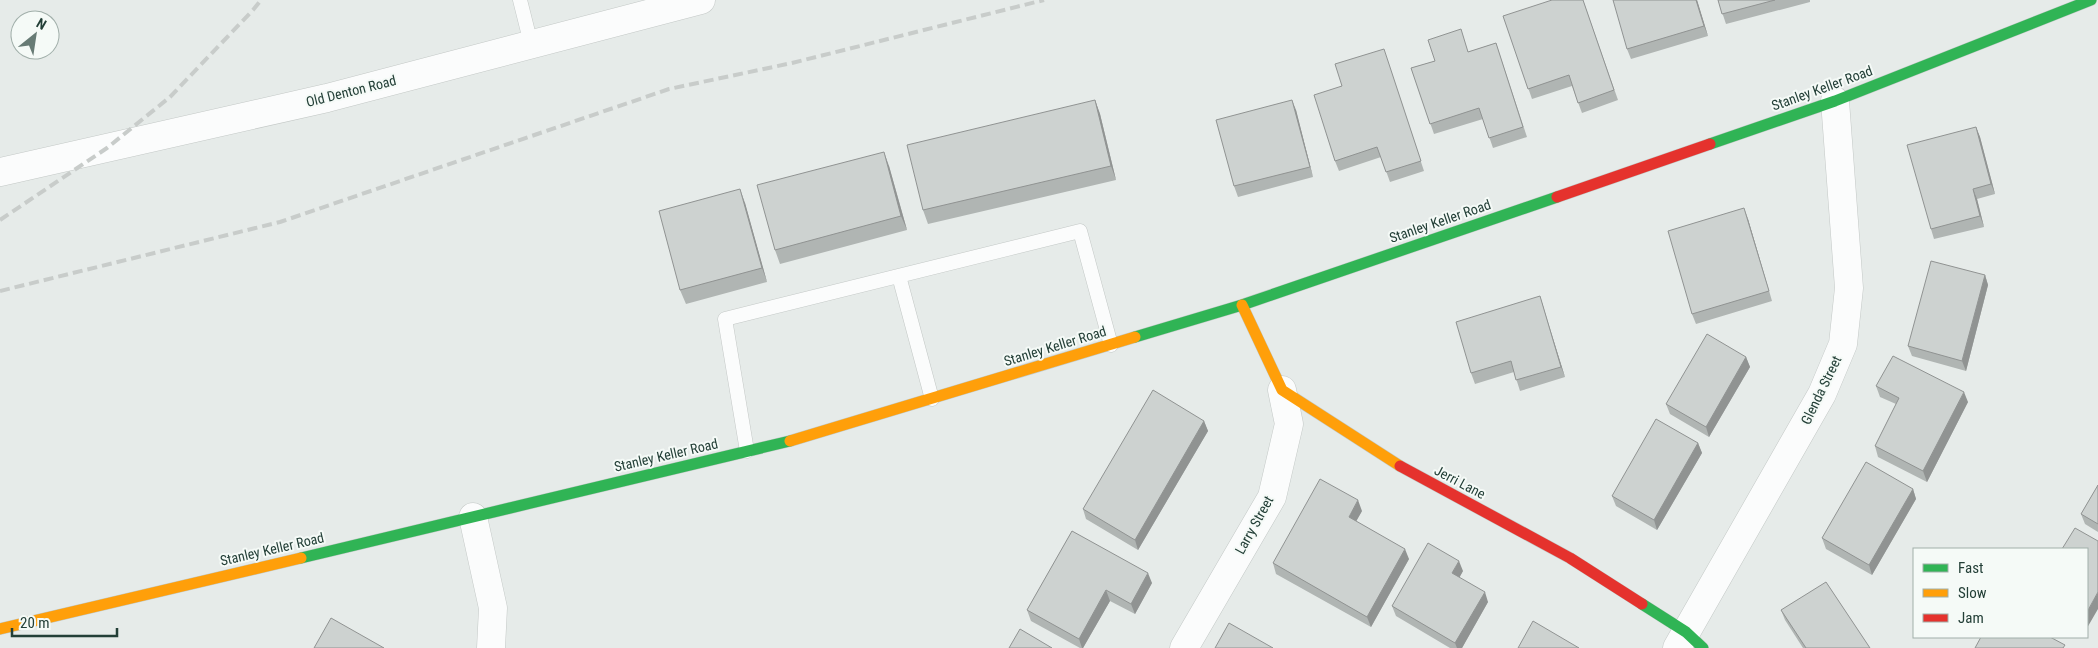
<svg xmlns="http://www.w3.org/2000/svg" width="2098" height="648" viewBox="0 0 2098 648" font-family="'Roboto Condensed',sans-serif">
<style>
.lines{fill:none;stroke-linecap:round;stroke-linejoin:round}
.lane-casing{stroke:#c3c8c6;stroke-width:15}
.street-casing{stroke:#c3c8c6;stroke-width:29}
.fast-casing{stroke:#c1c9c6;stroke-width:12}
.slow-casing{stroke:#c1c9c6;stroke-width:12}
.jam-casing{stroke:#c1c9c6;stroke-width:12}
.lane{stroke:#fbfcfc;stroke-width:14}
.street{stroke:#fbfcfc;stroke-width:28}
.fast{stroke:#30b455;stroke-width:11}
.slow{stroke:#ff9f0a;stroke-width:11}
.jam{stroke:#e5322d;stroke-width:11}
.rail{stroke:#c8ccca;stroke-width:4;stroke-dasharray:10 5;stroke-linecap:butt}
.wall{fill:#b0b5b3}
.shaded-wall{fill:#909392}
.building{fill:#cdd2d0;stroke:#909392}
.labels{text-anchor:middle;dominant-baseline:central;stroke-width:4;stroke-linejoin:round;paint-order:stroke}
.street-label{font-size:14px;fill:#233f37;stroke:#f5faf7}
</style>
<rect width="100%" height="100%" fill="#e6ebe9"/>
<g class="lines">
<defs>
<path id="lane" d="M520,0l11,44
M899,276l33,123
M747,451l-22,-132 355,-88 31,114"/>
<path id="street" d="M0,172l327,-74 374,-98
M473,517l20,91 -2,40
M1184,648l88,-151 17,-73 -7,-34
M1677,648l145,-254 21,-50 6,-56 -14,-187"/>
<path id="fast" d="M1710,144l125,-43 256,-101
M1135,337l107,-32 315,-108
M301,558l489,-117
M1642,604l44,28 17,16"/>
<path id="slow" d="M1242,305l40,85 118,76
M790,441l345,-104
M0,629l301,-71"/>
<path id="jam" d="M1557,197l153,-53
M1400,466l170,92 72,46"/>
</defs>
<use href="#lane" class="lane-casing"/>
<use href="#street" class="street-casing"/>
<use href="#fast" class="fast-casing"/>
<use href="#slow" class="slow-casing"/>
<use href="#jam" class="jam-casing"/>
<use href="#lane" class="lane"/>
<use href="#street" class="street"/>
<use href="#fast" class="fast"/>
<use href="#slow" class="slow"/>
<use href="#jam" class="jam"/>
<path class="rail" d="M0,220l107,-72 63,-51 83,-87 8,-10
M0,291l280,-69 389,-133 123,-26 252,-63"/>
</g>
<path class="wall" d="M1583,0l35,100 -36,13 -10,-27 -40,13 -29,-83z
M1697,0l11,36 -77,23 -4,-10z
M1718,0h92v2l-84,22z
M1464,40l4,12 28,-9 31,94 -34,11 -10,-29 -49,15 -23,-66 24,-7z
M1387,59l37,112 -34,11 -9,-25 -42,14 -4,-10 7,-75z
M1095,100l5,14 16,66 -188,44 -5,-14z
M1296,110l17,67 -75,20 -4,-11z
M1976,127l4,10 15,57 -18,5 7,28 -50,12 -3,-10z
M889,166l18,64 -127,34 -5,-14z
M745,203l22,79 -81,22 -6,-14z
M1748,219l24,82 -76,23 -4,-10z
M1985,275l3,10 -22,86 -54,-15 -4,-10z
M1540,296l25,81 -45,14 -6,-19 -39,12 -4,-11z
M1746,357l4,10 -41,70 -39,-23 -4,-10z
M1876,386l92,16 -41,80 -49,-25 -3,-11 21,-42 -16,-7z
M1204,421l4,10 -70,119 -52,-31 -3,-10z
M1698,443l4,10 -45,77 -41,-24 -4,-10z
M2098,485v47l-13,-8 -4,-10z
M1913,489l3,10 -44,76 -46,-26 -4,-11z
M1362,511l-6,10 53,38 -38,68 -95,-53 -3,-11z
M1072,531l80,52 -17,31 -25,-13 -27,47h-3l-49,-27 -4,-11z
M1463,571l-4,6 29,25 -26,46h-12l-54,-32 -4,-10z
M1781,610l89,38h-67l-18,-28z"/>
<path class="shaded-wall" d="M1696,0h1l11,36 -4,-10z
M1095,100l5,14 16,66 -5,-14z
M1292,100l4,10 17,67 -3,-10z
M1976,127l4,10 15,57 -4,-10z
M884,152l5,14 18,64 -6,-14z
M740,189l5,14 22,79 -5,-14z
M1973,189l4,10 7,28 -4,-11z
M1744,208l4,11 24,82 -3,-10z
M1985,275l3,10 -22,86 -4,-10z
M1540,296l3,11 22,70 -4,-10z
M1746,357l4,10 -41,70 -3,-10z
M1964,392l4,10 -41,80 -4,-11z
M1204,421l4,10 -70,119 -3,-10z
M1698,443l4,10 -45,77 -3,-10z
M1913,489l3,10 -44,76 -3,-10z
M1358,500l4,11 -9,16 -4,-10z
M1405,549l4,10 -38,68 -4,-10z
M1459,561l4,10 -7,13 -4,-11z
M1148,573l4,10 -17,31 -4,-10z
M1106,590l4,11 -27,47h-1l-3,-9z
M1485,592l3,10 -26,46h-5l-2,-5z
M2098,592v17l-11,19v-16z"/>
<path class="building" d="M1552,0h31l31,90 -36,13 -9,-28 -41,14 -25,-73z
M1613,0h83l8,26 -77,23z
M1718,0h57l-53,14z
M1461,29l7,23 28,-9 27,84 -34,11 -10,-30 -49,16 -19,-56 24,-7 -7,-21z
M1384,49l37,112 -35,11 -9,-25 -42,14 -21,-66 28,-9 -7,-22z
M1095,100l16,66 -188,44 -16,-65z
M1292,100l18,67 -76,19 -18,-66z
M1976,127l15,57 -18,5 7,27 -49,13 -24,-84z
M884,152l17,64 -126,34 -18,-65z
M740,189l22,79 -82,22 -21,-79z
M1744,208l25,83 -77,23 -24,-83z
M1931,261l54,14 -23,86 -54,-15z
M1540,296l21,71 -45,13 -5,-19 -40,12 -15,-51z
M1707,334l39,23 -40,70 -40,-23z
M1893,356l71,36 -41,79 -48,-25 24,-48 -23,-12z
M1153,390l51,31 -69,119 -52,-31z
M1656,419l42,24 -44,77 -42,-24z
M1866,462l47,27 -44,76 -47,-27z
M1320,479l38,21 -9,17 56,32 -38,68 -94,-54z
M2098,485v39l-17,-10z
M2075,528l23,13v51l-11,20v-63h-25z
M1072,531l76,42 -17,31 -25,-14 -27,49 -52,-29z
M1428,543l31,18 -7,12 33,19 -30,51 -63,-37z
M1826,582l44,66h-64l-25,-38z
M331,618l53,30h-70z
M1533,621l46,27h-61z
M1229,623l44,25h-58z
M1020,629l32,19h-43z
M1981,637h69l15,8 -2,3h-88z"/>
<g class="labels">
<g class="street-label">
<text transform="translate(1822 88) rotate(-20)">Stanley Keller Road</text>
<text transform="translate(351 91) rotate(-14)">Old Denton Road</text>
<text transform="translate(1440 221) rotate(-19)">Stanley Keller Road</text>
<text transform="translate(1055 346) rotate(-17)">Stanley Keller Road</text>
<text transform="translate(1821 390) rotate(-64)">Glenda Street</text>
<text transform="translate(666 455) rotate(-13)">Stanley Keller Road</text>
<text transform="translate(1460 482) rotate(28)">Jerri Lane</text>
<text transform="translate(1254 525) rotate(-61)">Larry Street</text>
<text transform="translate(272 549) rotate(-13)">Stanley Keller Road</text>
</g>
</g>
<rect x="1913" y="548" width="175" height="90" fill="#f5faf7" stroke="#a1afaa"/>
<rect x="1923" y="564" width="25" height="8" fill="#30b455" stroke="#a1afaa"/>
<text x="1958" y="573" font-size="15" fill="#233f37">Fast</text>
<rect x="1923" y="589" width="25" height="8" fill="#ff9f0a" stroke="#a1afaa"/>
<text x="1958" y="598" font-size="15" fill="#233f37">Slow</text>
<rect x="1923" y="614" width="25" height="8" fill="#e5322d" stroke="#a1afaa"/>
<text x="1958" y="623" font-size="15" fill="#233f37">Jam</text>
<g transform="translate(35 35) rotate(30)"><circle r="24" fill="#f5faf7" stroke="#a1afaa"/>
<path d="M0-4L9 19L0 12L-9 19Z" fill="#677b75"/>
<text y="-8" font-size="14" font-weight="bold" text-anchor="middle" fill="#233f37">N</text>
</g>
<path d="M12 628v8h105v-8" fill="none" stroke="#233f37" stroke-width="2.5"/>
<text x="20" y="628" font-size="15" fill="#233f37" stroke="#f5faf7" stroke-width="4" paint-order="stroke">20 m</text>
</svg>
